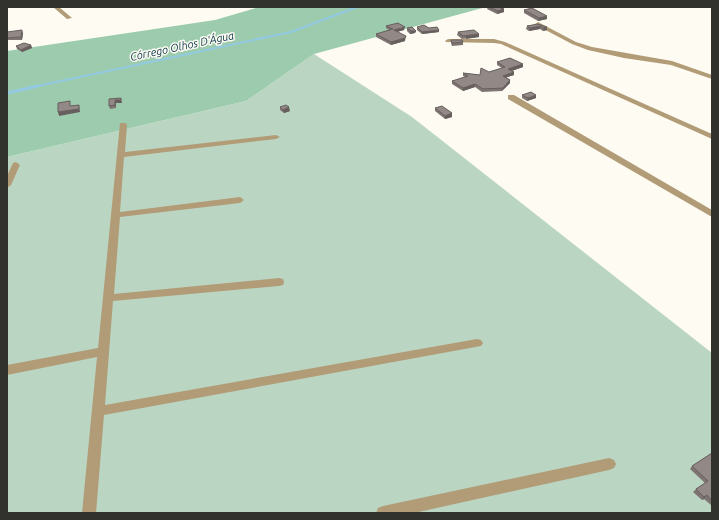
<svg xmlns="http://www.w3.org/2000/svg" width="719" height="520" viewBox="0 0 719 520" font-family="Ubuntu,sans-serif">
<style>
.green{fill:#bad6c3}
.forest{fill:#9cccad}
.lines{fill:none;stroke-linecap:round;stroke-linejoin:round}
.stream-far1{stroke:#93c9e3;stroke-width:2}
.stream{stroke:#93c9e3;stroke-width:3}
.minor{fill:#b29c77;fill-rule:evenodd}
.wall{fill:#7e7573}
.shaded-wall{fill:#665f5e}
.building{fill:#928886;stroke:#665f5e}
.labels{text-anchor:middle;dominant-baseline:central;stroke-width:3;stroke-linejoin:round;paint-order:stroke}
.far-water-label{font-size:11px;font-style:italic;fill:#07374a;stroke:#fdfbf2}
</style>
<rect width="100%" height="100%" fill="#fdfbf2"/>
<path class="green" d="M314,54l98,63 300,236v160h-705v-356l239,-56z"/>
<path class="forest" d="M259,7h227l-172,47 -68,47 -239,56v-106l208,-31z"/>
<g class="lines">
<path class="stream-far1" d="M33,87l258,-55 66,-25"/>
<path class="stream" d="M7,93l31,-7"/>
<path class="minor" d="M53,7h6l13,11 -5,1z
M538,22l38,20 16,5 80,14 40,14v4l-41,-14 -47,-7 -36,-8 -16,-6 -36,-19 -1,-1z
M448,39h46l11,3 207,92v5l-211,-95 -7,-1 -48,-1 -1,-1z
M508,95h6l198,115v7l-204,-118z
M120,123h6l1,2 -2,27 151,-17 4,2 -4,2 -152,18 -4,55 120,-15 4,3 -4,3 -120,14 -6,77 165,-16 4,1 1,3 -1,3 -4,1 -166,15 -8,104 372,-66 4,1 2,3 -2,3 -377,69 -8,98h-14l15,-156 -90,18v-10l91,-17z
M16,162l4,3 -9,20 -4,3v-12l6,-13z
M609,458l5,2 2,4 -2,4 -5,2 -195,43h-38l2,-5 5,-2z"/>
</g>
<path class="wall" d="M488,7h10l6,2v3l-7,2 -10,-5z
M524,10l23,9 -9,2 -14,-8z
M538,24l9,3v3l-4,1 -3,-2 -11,2 -3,-2 1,-3z
M386,26l18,4 -7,2 8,7v2l-14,4 -15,-8v-3l13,-4 -3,-2z
M417,27l22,5 -17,2 -5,-4z
M407,28l9,3 -1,2 -5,1 -3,-3z
M7,32l16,1 -1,7h-15z
M458,32l21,2v3l-17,2 -5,-4z
M451,40l12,2v3l-11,1 -1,-3z
M31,45l1,3 -10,4 -5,-3 -1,-3z
M497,62l26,2v3l-11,4 2,4 -8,2 4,3v3l-8,8 -20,1 -7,-5 -12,4 -11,-7v-3l13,-4 -2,-1v-3l17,2 22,-7 -5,-3z
M522,95l14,3 -9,3 -5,-3z
M121,98l1,5h-6v5l-6,1 -1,-3z
M280,107l10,4 -6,2 -4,-3z
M435,108l17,5v4l-7,2 -10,-8z
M712,453v52h-1l-7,-6 -2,1 -9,-8 3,-3 9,-6 -15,-14 2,-3z"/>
<path class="shaded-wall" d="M504,9v3l-7,2 1,-3z
M547,16v3l-9,2 1,-3z
M540,26v3l-11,2 1,-3z
M405,27l-1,3 -11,3 1,-3z
M547,27v3l-4,1 1,-3z
M22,30l1,3 -1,7 -1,-3z
M439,30v2l-17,2v-2z
M411,31h5l-1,2 -5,1z
M479,34v3l-13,2v-3z
M406,36l-1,5 -14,4v-3z
M31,45l1,3 -10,4 -1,-2z
M523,64v3l-15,5v-3z
M514,72v3l-12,4 1,-3z
M510,80v3l-8,8 1,-3z
M475,84v3l-12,4v-3z
M536,95v3l-9,3 1,-3z
M115,100h6l1,3h-6v5l-1,-3z
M79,105l1,7 -21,4 -1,-4z
M289,107l1,4 -6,2 -1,-3z
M452,113v4l-7,2v-3z
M707,495l-3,4 -2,1 2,-3z"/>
<path class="building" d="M489,7h9l6,2 -6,2z
M532,8l15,8 -8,2 -15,-8z
M398,23l7,4 -11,3 12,6 -1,2 -14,4 -15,-8 17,-5 -7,-3z
M538,24l9,3 -3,1 -4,-2 -10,2 -3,-2z
M424,25l5,3 8,-1 2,3 -17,2 -5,-5z
M412,27l4,4h-5l-4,-3z
M22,30l-1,7 -14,1v-6z
M474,30l5,4 -16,2 -5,-4z
M451,40h11l1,2 -11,1z
M24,43l7,2 -10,5 -5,-4z
M510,58l13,6 -15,5 6,3 -11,4 7,4 -7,8 -20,1 -8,-5 -12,4 -11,-7 16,-5 -5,-3 17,2 1,-7 8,4 16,-5 -8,-5z
M531,92l5,3 -8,3 -6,-3z
M121,98v2h-6v5l-6,1v-7z
M70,101v5l9,-1v4l-21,3v-9z
M286,105l3,2 -6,3 -3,-3z
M442,106l10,7 -7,3 -10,-8z
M712,453v37h-1l1,1v10l-5,-6 -3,2 -8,-8 12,-8 -16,-15z"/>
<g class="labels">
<g class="far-water-label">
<text transform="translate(182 46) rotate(-12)">Córrego Olhos D'Água</text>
</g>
</g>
<rect width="719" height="520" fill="none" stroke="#31312e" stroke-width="16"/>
</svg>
